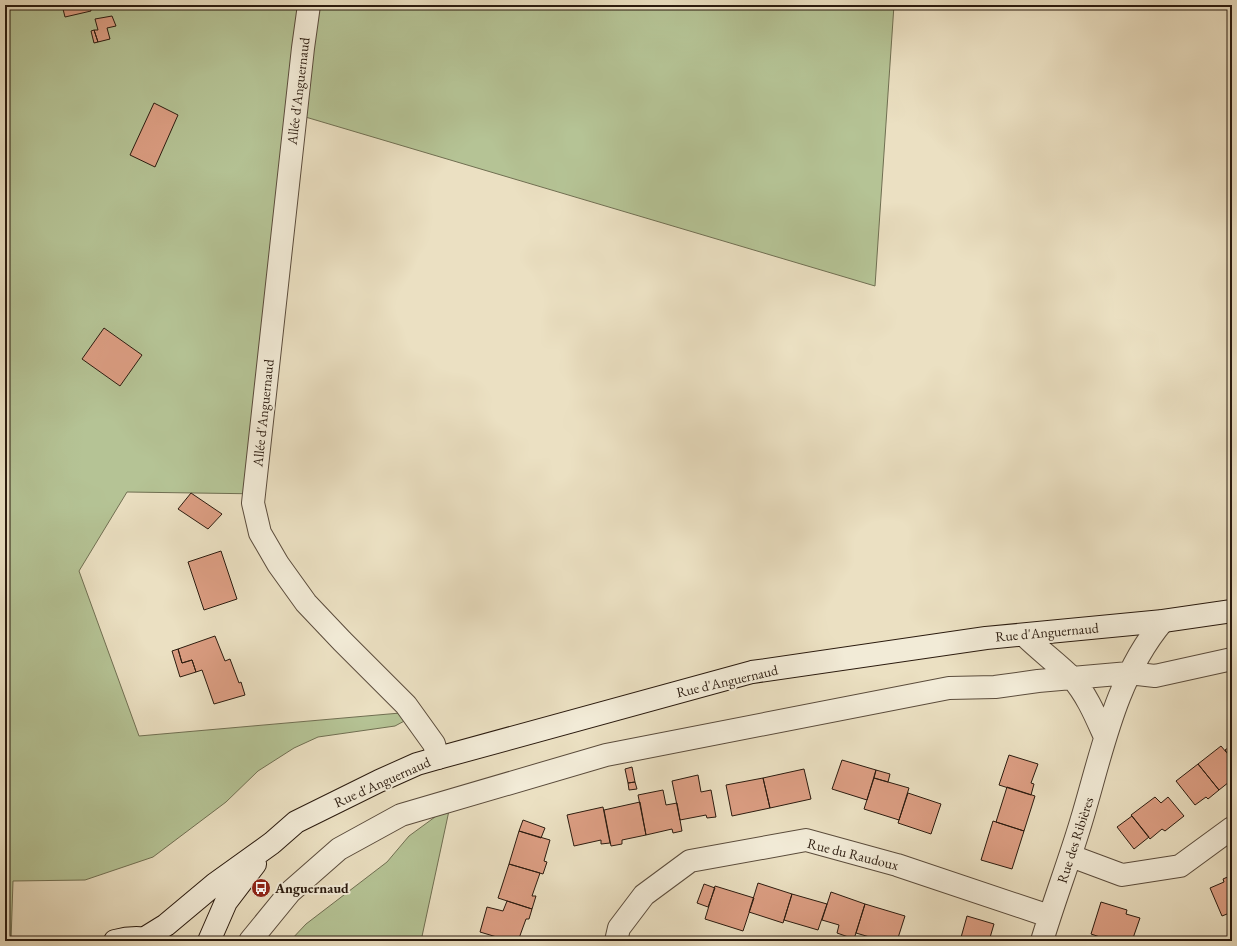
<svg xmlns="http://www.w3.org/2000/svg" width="1237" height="946" viewBox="0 0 1237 946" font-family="'EB Garamond',serif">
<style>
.green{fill:#b5c395;stroke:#706f52}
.building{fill:#dc9e83;stroke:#2b1b0f}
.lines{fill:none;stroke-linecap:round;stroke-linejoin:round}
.street-casing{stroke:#5b4c3c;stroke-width:24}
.secondary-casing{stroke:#2b1b0f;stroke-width:24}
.street{stroke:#f2ebd7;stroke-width:22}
.secondary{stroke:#f2ebd7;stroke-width:22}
.labels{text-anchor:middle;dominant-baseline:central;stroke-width:4;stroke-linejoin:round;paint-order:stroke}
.street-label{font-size:14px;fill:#2b1b0f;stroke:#f2ebd7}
.poi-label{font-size:14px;font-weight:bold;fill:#2b1b0f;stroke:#f2ebd7;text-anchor:start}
</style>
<rect width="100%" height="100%" fill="#ebe0c2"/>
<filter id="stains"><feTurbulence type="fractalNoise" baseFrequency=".005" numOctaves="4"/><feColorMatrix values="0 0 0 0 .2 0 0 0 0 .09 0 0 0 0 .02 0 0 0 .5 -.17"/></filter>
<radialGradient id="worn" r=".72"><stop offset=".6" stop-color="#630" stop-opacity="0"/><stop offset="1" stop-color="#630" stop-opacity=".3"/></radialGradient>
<path class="green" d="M5,5h889l-19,281 -583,-173 -28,381 -137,-2 -48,79 60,165 284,-25 -28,15 -77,11 -24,11 -36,23 -32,31 -73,55 -68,23 -72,1 -2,60h-6z
M450,806l-29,135h-131l16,-17 81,-62 22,-26z"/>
<path class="building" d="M62,5h28l1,6 -26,6z
M112,16l4,10 -9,2 3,11 -12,3 -4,-12h4l-3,-11z
M94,30l4,12 -4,1 -3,-12z
M154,103l24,12 -23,52 -25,-12z
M104,328l38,27 -22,31 -38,-27z
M191,493l31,21 -14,15 -30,-20z
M221,551l16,48 -33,11 -16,-48z
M215,636l10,25 5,-2 9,24 2,-1 4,13 -31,9 -12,-34 -6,2 -4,-12 -10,3 -4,-14z
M178,649l4,14 10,-3 4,12 -16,5 -8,-26z
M1232,745v14l-7,-9z
M1221,746l11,13v17l-5,4 2,2 -10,8 -21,-26z
M1009,755l29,9 -7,19 3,1 -3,11 -32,-10z
M842,760l34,10 -9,30 -35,-11z
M1198,764l21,26 -11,9 -2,-2 -11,8 -19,-24z
M632,767l3,15 -7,1 -3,-14z
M804,769l7,30 -41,9 -7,-30z
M876,770l14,4 -2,8 -14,-4z
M698,775l3,17 10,-2 5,27 -9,1 -1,-3 -26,5 -8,-39z
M763,778l7,30 -38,8 -6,-31z
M874,778l35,10 -10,32 -35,-11z
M635,782l2,7 -8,1 -1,-7z
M1007,787l28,9 -11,35 -28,-9z
M663,790l3,15 11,-2 5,28 -9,2 -1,-4 -26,6 -8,-40z
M908,793l33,11 -10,30 -33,-11z
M1155,797l6,6 7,-6 16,19 -19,15 -3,-2 -12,10 -19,-24z
M640,802l6,33 -24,5v4l-11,2 -7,-36z
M603,807l7,36 -9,1v-4l-27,6 -7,-31z
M1132,816l17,21 -15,12 -17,-22z
M523,820l22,8 -4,10 -22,-7z
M993,821l31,10 -12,38 -31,-9z
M519,831l31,9 -6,21 3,1 -4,12 -34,-10z
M509,864l31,9 -8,23h4l-4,13 -34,-11z
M1232,875v37l-10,4 -12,-28 14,-6 -1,-3z
M758,883l34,11 -9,29 -34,-11z
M704,884l11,4 -7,19 -11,-4z
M715,886l39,12 -11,33 -38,-12z
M831,892l34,12 -11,35 -17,-6 2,-8 -17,-5z
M792,894l35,10 -9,26 -34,-10z
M507,901l25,8 -3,10h-3l-8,22h-8l-30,-9 7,-25 16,4z
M1101,902l26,8 -1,4 14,4 -8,23h-20l-21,-7z
M865,904l40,12 -8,25h-14l-27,-8z
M967,916l27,8 -5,17h-29z"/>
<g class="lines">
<defs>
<path id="street" d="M309,5l-6,43 -50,455 7,30 18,31 28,39 36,38 64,64 28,39 4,14
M1024,635c15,15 33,28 48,43 15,17 24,39 33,59
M1071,856l51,19 58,-9 52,-38
M250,941l40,-49 49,-43 62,-34 205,-60 343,-67 46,-1 43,-6 91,-8 26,3 77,-17
M616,941l3,-13 25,-33 46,-34 116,-21 91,25 152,51
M1042,941c12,-40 27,-79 39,-119 21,-69 34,-144 82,-201"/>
<path id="secondary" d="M145,938l21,-13 49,-41 57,-41 24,-21 83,-41 38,-17 21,-6 314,-86 234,-34 177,-17 69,-10
M115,941c15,-4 28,-4 42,0
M209,941l17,-39 29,-38"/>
</defs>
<use href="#street" class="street-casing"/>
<use href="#secondary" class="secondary-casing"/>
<use href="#street" class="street"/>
<use href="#secondary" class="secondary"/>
</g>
<defs>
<symbol id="bus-disc" viewBox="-11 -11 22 22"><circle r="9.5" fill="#8f2418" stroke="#f2ebd7"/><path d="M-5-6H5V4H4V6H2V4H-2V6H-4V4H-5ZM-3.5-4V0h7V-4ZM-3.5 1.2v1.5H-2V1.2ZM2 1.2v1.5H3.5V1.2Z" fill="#fff"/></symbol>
</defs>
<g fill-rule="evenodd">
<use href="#bus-disc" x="250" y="877" width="22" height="22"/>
</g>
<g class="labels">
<g class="street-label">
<text transform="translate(298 91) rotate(-83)">Allée d'Anguernaud</text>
<text transform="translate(263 413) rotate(-84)">Allée d'Anguernaud</text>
<text transform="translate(1047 632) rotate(-5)">Rue d'Anguernaud</text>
<text transform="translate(727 681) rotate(-13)">Rue d'Anguernaud</text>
<text transform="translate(382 782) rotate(-24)">Rue d'Anguernaud</text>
<text transform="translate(1075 840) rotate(-72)">Rue des Ribières</text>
<text transform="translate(853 854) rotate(14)">Rue du Raudoux</text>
</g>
<g class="poi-label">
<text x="275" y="888">Anguernaud</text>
</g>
</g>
<rect width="1237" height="946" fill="none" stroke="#ebe0c2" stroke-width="20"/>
<rect x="6" y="6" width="1225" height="934" fill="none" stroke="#2b1b0f" stroke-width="2"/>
<rect x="10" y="10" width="1217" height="926" fill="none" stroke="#2b1b0f"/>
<rect width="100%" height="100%" filter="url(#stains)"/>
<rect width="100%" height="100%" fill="url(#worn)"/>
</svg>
